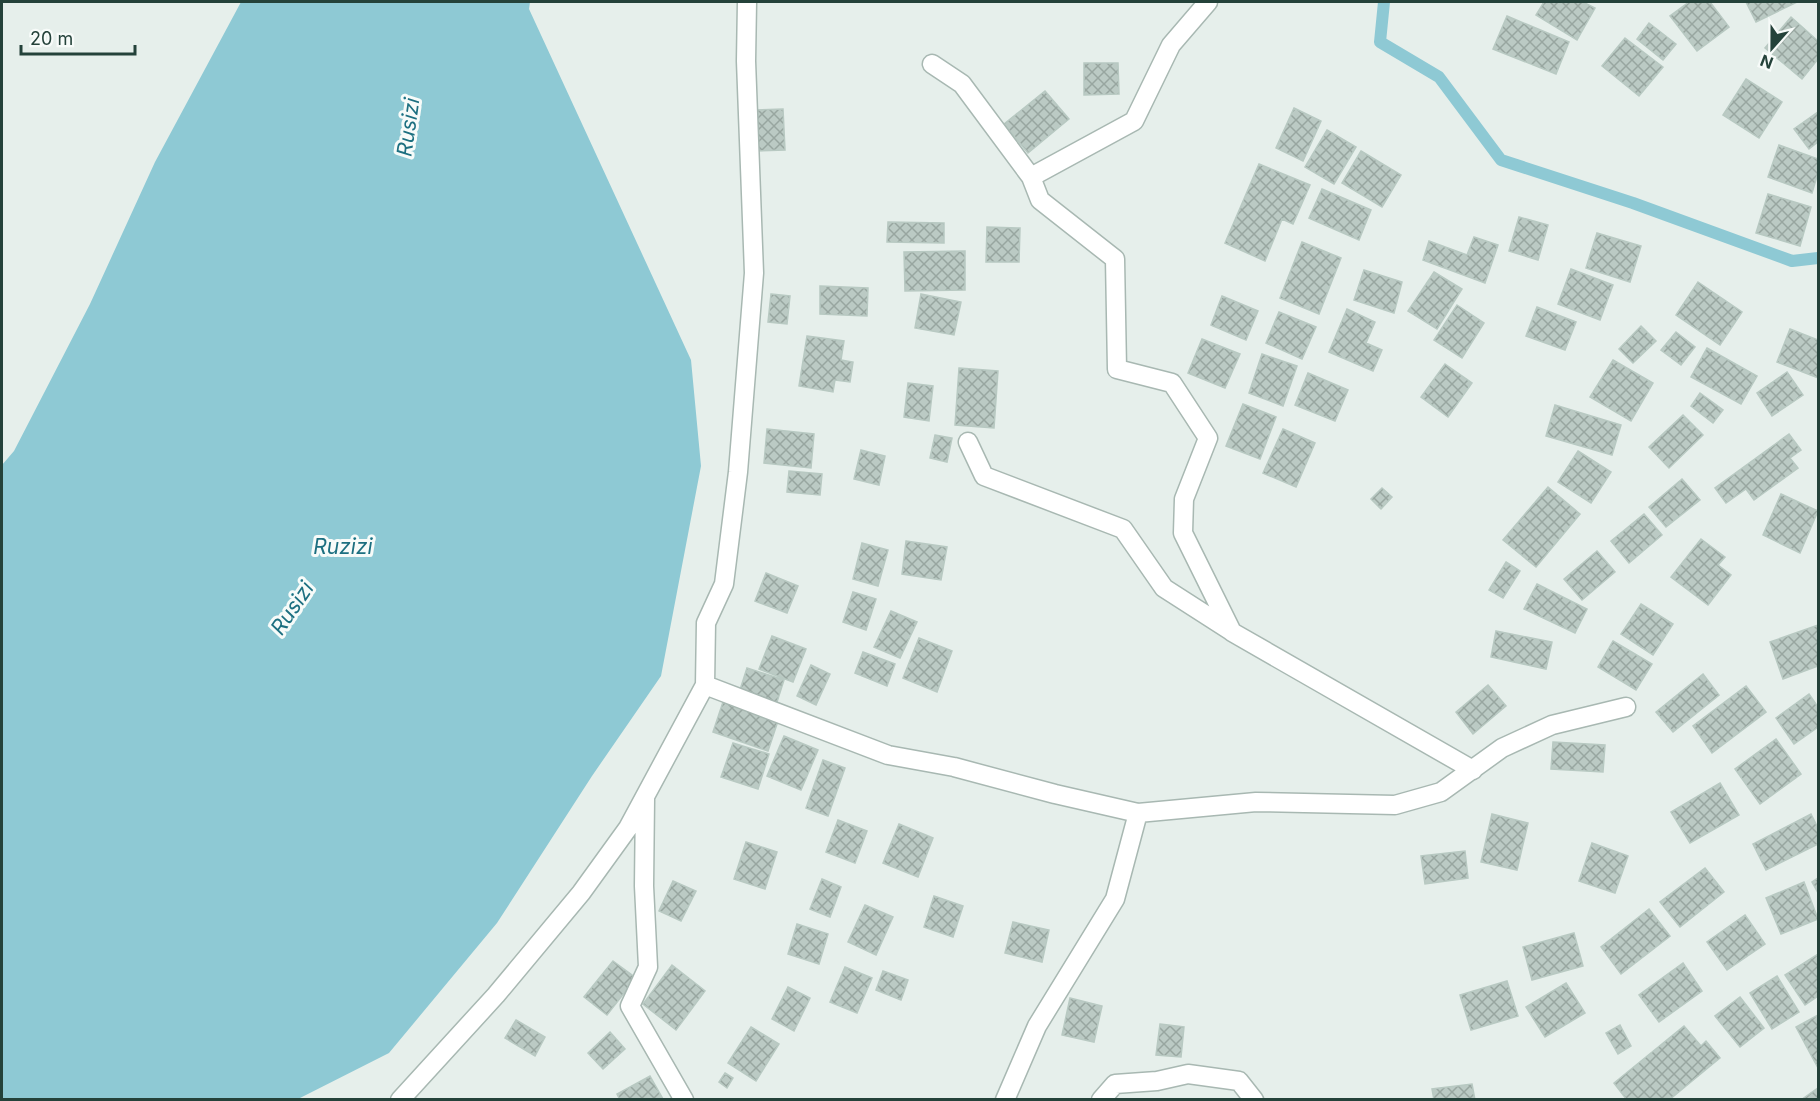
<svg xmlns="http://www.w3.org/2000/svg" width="1820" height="1101" viewBox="0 0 1820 1101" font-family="Inter,sans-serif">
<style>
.water{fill:#8ec9d4}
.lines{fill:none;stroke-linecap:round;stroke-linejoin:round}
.stream{stroke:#8ec9d4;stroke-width:12}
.building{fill:url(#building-cross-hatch);stroke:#b8c9c2;stroke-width:1.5}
.minor-casing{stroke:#a8b8b2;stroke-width:21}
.minor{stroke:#fff;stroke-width:18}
.labels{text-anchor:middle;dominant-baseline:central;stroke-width:6;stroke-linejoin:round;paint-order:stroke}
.water-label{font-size:21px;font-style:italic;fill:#1c6f80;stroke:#f7fbf9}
</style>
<defs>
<pattern id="building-cross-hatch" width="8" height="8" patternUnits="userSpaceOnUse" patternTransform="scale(1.5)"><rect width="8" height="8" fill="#bbcac4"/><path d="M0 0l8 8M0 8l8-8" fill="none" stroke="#98a6a0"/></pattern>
</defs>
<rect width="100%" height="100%" fill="#e6efeb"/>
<path class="water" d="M241,2h289l-1,7 162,351 10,106 -40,210 -69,100 -95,147 -108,130 -91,46h-296v-634l12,-14 76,-147 65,-142z"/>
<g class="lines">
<path class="stream" d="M1384,2l-4,40 59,35 62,83 132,43 159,58 26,-3"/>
</g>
<path class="building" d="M1544,2h39l12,6 -18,32 -41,-25z
M1689,2h21l19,25 -32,24 -27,-35z
M1746,2h51l-41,20z
M1507,16l62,26 -13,32 -63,-25z
M1791,17l27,24v18l-16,20 -37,-31z
M1649,23l27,21 -13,16 -26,-21z
M1625,38l38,29 -24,29 -37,-30z
M1084,63h34l1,31 -35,1z
M1746,79l36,23 -23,36 -36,-23z
M1045,91l24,28 -41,34 -24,-29z
M1294,108l27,13 -18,40 -27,-13z
M783,109l2,41 -30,1 -1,-41z
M1818,112v30l-9,7 -15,-20z
M1327,130l29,17 -22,37 -29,-17z
M1779,145l39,14v14l-6,20 -44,-16z
M1361,151l40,24 -19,32 -40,-24z
M1259,164l51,21 -17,39 -11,-5 -17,42 -40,-18z
M1322,189l49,21 -12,30 -50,-22z
M1768,194l43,13 -11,39 -44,-13z
M1519,217l29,8 -10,35 -29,-9z
M888,222l56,1v20l-57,-1z
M987,227l33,1 -1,34h-33z
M1597,233l44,13 -11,36 -44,-14z
M1474,237l24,8 -13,38 -62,-23 6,-19 38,14z
M1302,242l39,16 -22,56 -39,-16z
M965,251v39l-60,1 -1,-39z
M1571,269l42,16 -13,35 -42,-16z
M1364,270l38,12 -8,31 -40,-13z
M1434,272l28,17 -25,40 -29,-18z
M1698,282l44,30 -22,33 -44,-30z
M820,286l48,2 -1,28 -47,-2z
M771,294l19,2 -3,28 -19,-2z
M921,294l40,8 -7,33 -39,-7z
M1222,296l36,15 -12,29 -35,-15z
M1457,305l27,18 -22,35 -28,-18z
M1537,307l39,15 -11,28 -39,-14z
M1347,309l28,13 -9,21 16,7 -9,21 -44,-19z
M1279,312l37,15 -14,32 -36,-16z
M1641,326l15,15 -23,22 -14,-14z
M1790,329l28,11v38l-41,-16z
M1676,332l19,15 -14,18 -20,-15z
M807,336l37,5 -3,19 12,2 -3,20 -15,-2 -2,12 -34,-6z
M1202,339l38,15 -15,34 -37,-15z
M1707,348l50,28 -16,28 -50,-27z
M1262,354l35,12 -14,40 -34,-13z
M1613,360l40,23 -22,38 -41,-24z
M1445,364l27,19 -24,34 -27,-20z
M959,368l39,3 -4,57 -39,-3z
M1787,372l16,23 -31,21 -15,-23z
M1308,373l40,17 -13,31 -40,-16z
M908,383l25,3 -4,35 -25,-4z
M1700,393l23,17 -10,13 -22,-17z
M1243,404l33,13 -16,42 -34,-13z
M1555,405l66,20 -9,30 -66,-19z
M1683,415l20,20 -34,33 -20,-21z
M767,429l47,5 -3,34 -47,-5z
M1283,429l32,14 -19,44 -33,-14z
M1789,434l12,16 -11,8 8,10 -44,32 -8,-11 -20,14 -11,-15z
M935,435l17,3 -5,24 -17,-4z
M861,450l24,6 -6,29 -25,-6z
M1578,451l33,21 -20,31 -33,-21z
M789,471l33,3 -2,21 -33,-3z
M1682,479l18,21 -34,27 -17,-20z
M1548,487l32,27 -44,53 -33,-27z
M1382,488l10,9 -11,12 -10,-10z
M1781,494l37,17 -18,42 -37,-18z
M1644,514l18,21 -33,28 -18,-22z
M1701,539l24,18 -7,8 13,10 -23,30 -37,-28z
M906,541l41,6 -6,33 -39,-6z
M862,543l26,7 -10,36 -25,-7z
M1597,551l18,21 -33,28 -18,-21z
M1506,562l14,9 -17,27 -14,-8z
M766,573l32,13 -11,27 -32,-12z
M1537,584l50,25 -12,24 -51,-24z
M853,592l23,7 -10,31 -23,-8z
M1641,604l32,20 -20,31 -32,-21z
M891,611l26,11 -17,36 -26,-11z
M1818,625v41l-35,13 -13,-37z
M1496,631l56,11 -6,27 -55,-12z
M772,636l34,13 -13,33 -34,-13z
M919,638l33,13 -15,41 -34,-14z
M1613,641l39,23 -16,26 -38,-23z
M863,652l32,12 -8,22 -32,-13z
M811,665l19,9 -14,31 -19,-9z
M747,668l37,12 -8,25 -37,-12z
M1703,674l16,21 -46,37 -17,-20z
M1488,685l18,21 -33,28 -17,-22z
M1746,686l20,26 -54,41 -19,-27z
M1809,694l9,13v20l-24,17 -18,-26z
M723,702l55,19 -10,30 -55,-19z
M784,736l34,14 -17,40 -34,-14z
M1776,739l25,35 -41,30 -25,-35z
M1553,742l52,3 -2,27 -52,-3z
M733,743l36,11 -11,35 -37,-12z
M823,760l22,8 -17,48 -22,-8z
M1720,783l19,32 -49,28 -19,-31z
M1492,814l36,9 -11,47 -36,-8z
M1811,814l7,14v16l-52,26 -13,-26z
M838,820l29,11 -12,32 -29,-11z
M899,824l34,14 -15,39 -35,-14z
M746,842l31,10 -12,37 -31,-10z
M1592,843l36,13 -13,37 -36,-12z
M1465,851l3,27 -43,6 -4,-28z
M1705,868l19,24 -44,35 -20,-25z
M1818,878v15l-6,-11z
M822,879l19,8 -11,30 -20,-8z
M673,881l23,10 -15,30 -22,-10z
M1804,882l14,37 -37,15 -15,-36z
M934,896l29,10 -10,31 -29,-10z
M865,905l28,12 -17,38 -28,-13z
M1649,909l21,27 -49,38 -20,-27z
M1745,915l20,29 -38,26 -20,-28z
M1013,922l36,8 -7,32 -37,-9z
M797,924l31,10 -9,30 -31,-10z
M1574,933l9,33 -51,14 -9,-33z
M1818,954v42l-13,9 -20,-30z
M613,961l23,17 -29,37 -23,-18z
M1683,963l19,28 -43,31 -20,-27z
M672,965l33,26 -29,39 -33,-26z
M845,967l27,11 -15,35 -27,-11z
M883,971l25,9 -7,20 -25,-10z
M1777,976l22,36 -27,17 -22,-36z
M1507,981l11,35 -47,14 -11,-35z
M1566,983l19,30 -40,24 -19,-30z
M788,987l22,11 -16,33 -22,-12z
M1740,997l24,31 -24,19 -25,-31z
M1070,998l32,8 -8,36 -32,-7z
M1818,1015v53l-22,-41z
M516,1020l29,17 -10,19 -30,-18z
M1160,1024l24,3 -3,30 -25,-2z
M1620,1025l11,21 -13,8 -12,-21z
M1684,1026l17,20 5,-5 14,17 -51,42h-42l-13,-17z
M751,1027l28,17 -23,37 -28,-18z
M610,1032l15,17 -22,20 -15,-16z
M725,1073l8,5 -6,10 -8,-6z
M650,1076l13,23 -43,1 -3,-6z
M1472,1084l3,16h-41l-2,-11z
M1818,1088v12h-17z"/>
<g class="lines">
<defs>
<path id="minor" d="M932,64l30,20 69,93 9,23 75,59 2,110 55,14 36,55 -24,61 -1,34 49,99 241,138
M1031,177l103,-56 37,-76 37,-43
M968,442l16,34 139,53 41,59 67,43
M705,685l183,70 66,12 101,27 83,19
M645,799l-1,87 4,81 -18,39 54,94
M400,1100l96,-105 85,-102 47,-65 77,-143 1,-62 18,-39 14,-112 16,-199 -8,-212 1,-59
M1005,1100l32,-74 78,-127 23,-86 118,-11 139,3 46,-13 61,-44 50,-23 74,-18
M1101,1100l14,-16 42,-3 31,-7 51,7 15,19"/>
</defs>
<use href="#minor" class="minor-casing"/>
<use href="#minor" class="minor"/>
</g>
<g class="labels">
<g class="water-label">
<text transform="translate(408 127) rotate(-82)">Rusizi</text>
<text x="343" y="546">Ruzizi</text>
<text transform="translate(292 608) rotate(-56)">Rusizi</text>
</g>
</g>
<rect width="1820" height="1101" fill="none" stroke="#24423a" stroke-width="6"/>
<g transform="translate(1772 48) rotate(201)" stroke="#f7fbf9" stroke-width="4.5" paint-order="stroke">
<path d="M0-4.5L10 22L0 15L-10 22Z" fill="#24423a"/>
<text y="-9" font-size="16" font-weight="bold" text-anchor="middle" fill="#24423a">N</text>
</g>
<path d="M21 45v9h114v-9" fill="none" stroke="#24423a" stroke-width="3"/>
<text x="30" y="45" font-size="18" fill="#24423a" stroke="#f7fbf9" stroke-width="4.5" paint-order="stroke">20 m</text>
</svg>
